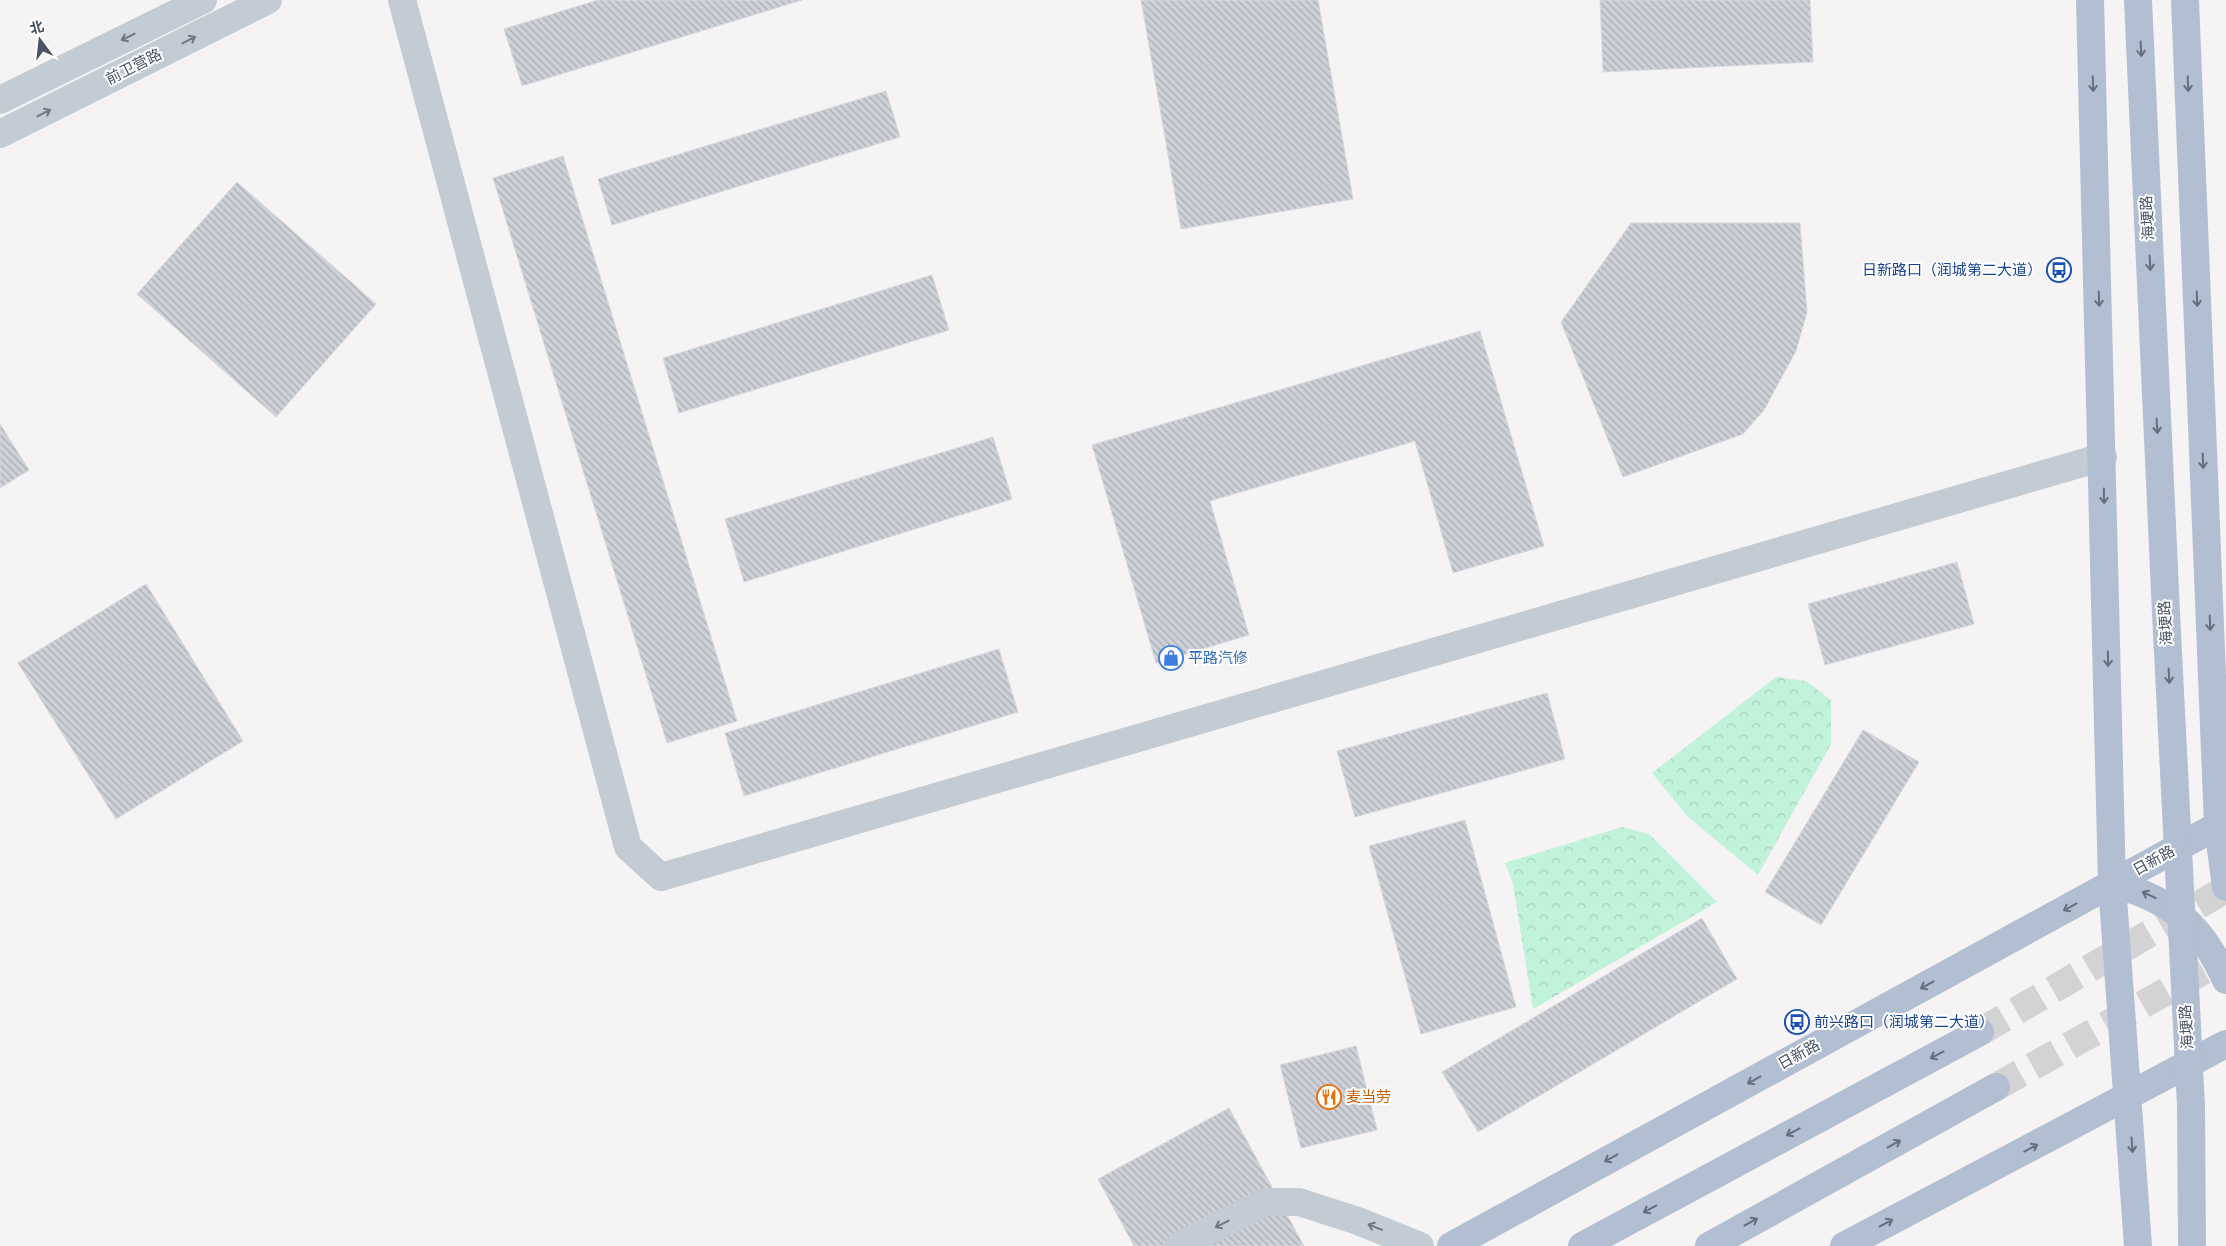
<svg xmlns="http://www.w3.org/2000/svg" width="2226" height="1246" viewBox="0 0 2226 1246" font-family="'Sofia Sans Condensed','Noto Sans SC',sans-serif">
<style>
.forest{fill:url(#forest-crowns)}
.building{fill:url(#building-back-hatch);stroke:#d7d8de}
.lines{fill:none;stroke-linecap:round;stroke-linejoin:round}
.major-tunnel{stroke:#d3d3d6;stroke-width:28;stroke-dasharray:28 14;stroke-linecap:butt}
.minor{stroke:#c3cbd4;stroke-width:28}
.major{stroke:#b2bed2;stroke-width:28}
.major-bridge{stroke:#b2bed2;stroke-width:28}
.oneway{stroke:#6e7784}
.oneway2{stroke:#636e7e}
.labels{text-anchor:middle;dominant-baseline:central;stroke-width:4;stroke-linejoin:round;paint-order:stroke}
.street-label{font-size:15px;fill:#495362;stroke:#fff}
.transit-label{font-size:15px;fill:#164399;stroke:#fff;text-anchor:end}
.shop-label{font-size:15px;fill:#366cbe;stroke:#fff;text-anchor:start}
.food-label{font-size:15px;fill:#c56008;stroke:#fff;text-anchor:start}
</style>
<defs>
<pattern id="forest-crowns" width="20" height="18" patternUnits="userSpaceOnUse" patternTransform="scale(1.25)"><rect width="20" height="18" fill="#c1f2da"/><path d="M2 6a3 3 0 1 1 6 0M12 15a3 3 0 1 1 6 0" fill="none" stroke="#a7d1be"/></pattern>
<pattern id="building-back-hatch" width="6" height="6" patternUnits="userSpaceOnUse" patternTransform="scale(1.25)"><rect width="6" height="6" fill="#cfd1d8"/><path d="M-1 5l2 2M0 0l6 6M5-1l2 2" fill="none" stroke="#aaacb3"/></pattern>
</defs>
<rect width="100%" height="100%" fill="#f5f3f3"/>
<path class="forest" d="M1776,677l30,4 25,19v44l-73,131 -70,-58 -36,-44z
M1622,827l27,7 68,68 -184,107 -20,-125 -8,-21z"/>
<path class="building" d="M598,0h204l-280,86 -18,-57z
M1141,0h177l35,199 -172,30z
M1600,0h210l3,62 -210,10z
M886,91l14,46 -288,88 -14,-46z
M563,156l174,565 -70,22 -174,-565z
M237,182l139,122 -100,113 -139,-123z
M1631,223h169l7,89 -11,39 -32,59 -21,24 -120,43 -62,-155z
M932,275l17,55 -270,83 -16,-55z
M1480,331l64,215 -91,27 -38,-132 -205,60 39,134 -93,28 -64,-218z
M0,424l29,46 -29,18z
M993,437l19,62 -268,83 -19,-63z
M1957,562l17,62 -149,41 -17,-61z
M146,584l97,157 -127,78 -98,-156z
M999,649l19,63 -274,84 -19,-63z
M1547,693l18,66 -210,58 -18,-66z
M1863,730l56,32 -98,163 -56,-33z
M1465,820l51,187 -95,27 -52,-188z
M1702,918l35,61 -259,153 -36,-60z
M1356,1046l21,84 -76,18 -21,-83z
M1229,1108l75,138h-170l-36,-67z"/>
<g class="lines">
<path class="major-tunnel" d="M1980,1032l246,-143
M1996,1087l230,-129"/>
<path class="minor" d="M402,0l226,847 33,30 1442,-420
M0,100l203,-100
M0,134l268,-134
M1179,1246l86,-44h34l59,19 62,25"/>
<path class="major" d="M2090,0l22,884 26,362
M2185,0l33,826 8,61
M2112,884c58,14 90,42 114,96
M1451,1246l775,-425
M1582,1246l398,-214
M1709,1246l287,-159
M1844,1246l382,-202"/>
<path class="major-bridge" d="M2138,0l28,613 25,493 1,140"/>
</g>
<defs><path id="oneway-shaft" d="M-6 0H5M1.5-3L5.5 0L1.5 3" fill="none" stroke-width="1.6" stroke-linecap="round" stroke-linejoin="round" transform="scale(1.25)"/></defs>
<g class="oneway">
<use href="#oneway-shaft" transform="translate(128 37) rotate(154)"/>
<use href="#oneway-shaft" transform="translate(189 40) rotate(-27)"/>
<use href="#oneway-shaft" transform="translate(44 113) rotate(-27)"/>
<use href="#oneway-shaft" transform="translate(1222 1224) rotate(153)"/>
<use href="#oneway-shaft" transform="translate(1375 1227) rotate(-158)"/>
</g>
<g class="oneway2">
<use href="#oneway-shaft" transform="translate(2141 49) rotate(87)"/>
<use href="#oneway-shaft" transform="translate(2093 84) rotate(88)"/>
<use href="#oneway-shaft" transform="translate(2188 84) rotate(88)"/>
<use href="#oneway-shaft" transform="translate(2150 263) rotate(87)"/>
<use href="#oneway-shaft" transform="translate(2099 299) rotate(88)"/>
<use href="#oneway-shaft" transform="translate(2197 299) rotate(88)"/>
<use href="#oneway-shaft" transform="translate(2157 426) rotate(87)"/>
<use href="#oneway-shaft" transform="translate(2203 461) rotate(88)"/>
<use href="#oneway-shaft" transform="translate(2104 496) rotate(89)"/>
<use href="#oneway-shaft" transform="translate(2210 623) rotate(88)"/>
<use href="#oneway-shaft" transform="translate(2108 659) rotate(89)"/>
<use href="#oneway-shaft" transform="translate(2169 676) rotate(87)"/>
<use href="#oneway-shaft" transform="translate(2149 895) rotate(-155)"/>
<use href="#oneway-shaft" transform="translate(2070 907) rotate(151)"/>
<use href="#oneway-shaft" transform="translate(1927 985) rotate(151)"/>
<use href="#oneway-shaft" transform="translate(1937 1055) rotate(152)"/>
<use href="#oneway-shaft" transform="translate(1754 1080) rotate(151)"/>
<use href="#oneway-shaft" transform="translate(1793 1132) rotate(152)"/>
<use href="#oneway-shaft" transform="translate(1894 1144) rotate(-29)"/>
<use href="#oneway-shaft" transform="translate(2132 1145) rotate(86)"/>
<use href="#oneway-shaft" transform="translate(2031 1148) rotate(-28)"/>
<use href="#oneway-shaft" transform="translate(1611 1158) rotate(151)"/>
<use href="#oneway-shaft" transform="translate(1650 1209) rotate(152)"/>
<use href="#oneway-shaft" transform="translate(1751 1222) rotate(-29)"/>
<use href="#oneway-shaft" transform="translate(1886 1223) rotate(-28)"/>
</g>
<defs>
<symbol id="bus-ring" viewBox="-11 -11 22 22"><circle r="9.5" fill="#fff" stroke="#1a4fb4" stroke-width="1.5"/><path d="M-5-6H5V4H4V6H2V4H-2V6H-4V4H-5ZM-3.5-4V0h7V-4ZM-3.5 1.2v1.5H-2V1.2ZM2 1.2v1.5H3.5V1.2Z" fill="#1a4fb4"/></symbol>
<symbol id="shop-ring" viewBox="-11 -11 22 22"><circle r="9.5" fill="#fff" stroke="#3f7fe0" stroke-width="1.5"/><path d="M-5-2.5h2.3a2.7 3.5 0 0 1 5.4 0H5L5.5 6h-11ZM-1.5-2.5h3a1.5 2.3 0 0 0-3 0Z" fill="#3f7fe0"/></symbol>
<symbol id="restaurant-ring" viewBox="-11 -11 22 22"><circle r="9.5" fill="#fff" stroke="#e8710a" stroke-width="1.5"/><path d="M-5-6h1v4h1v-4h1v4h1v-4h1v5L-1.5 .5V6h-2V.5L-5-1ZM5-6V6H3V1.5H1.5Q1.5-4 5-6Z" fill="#e8710a"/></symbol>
</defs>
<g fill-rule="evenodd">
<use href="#bus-ring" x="2045" y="256" width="28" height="28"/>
<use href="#shop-ring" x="1157" y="644" width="28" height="28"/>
<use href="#bus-ring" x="1783" y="1008" width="28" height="28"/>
<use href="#restaurant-ring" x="1315" y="1083" width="28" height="28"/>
</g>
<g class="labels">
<g class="street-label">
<text transform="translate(134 67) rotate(-27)">前卫营路</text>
<text transform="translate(2148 218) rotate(-93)">海埂路</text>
<text transform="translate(2166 623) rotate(-93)">海埂路</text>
<text transform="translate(2154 861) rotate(-29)">日新路</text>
<text transform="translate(2187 1027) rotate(-93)">海埂路</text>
<text transform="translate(1799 1055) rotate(-29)">日新路</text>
</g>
<g class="transit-label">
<text x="2042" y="270">日新路口（润城第二大道）</text>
<text x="1814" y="1022" text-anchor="start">前兴路口（润城第二大道）</text>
</g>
<g class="shop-label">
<text x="1188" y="658">平路汽修</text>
</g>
<g class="food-label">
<text x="1346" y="1097">麦当劳</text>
</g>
</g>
<g transform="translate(40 40) rotate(345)" stroke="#ffffff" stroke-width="4" paint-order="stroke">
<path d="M0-4L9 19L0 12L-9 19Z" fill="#495362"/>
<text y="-8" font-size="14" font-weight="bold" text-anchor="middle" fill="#495362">北</text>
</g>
</svg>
